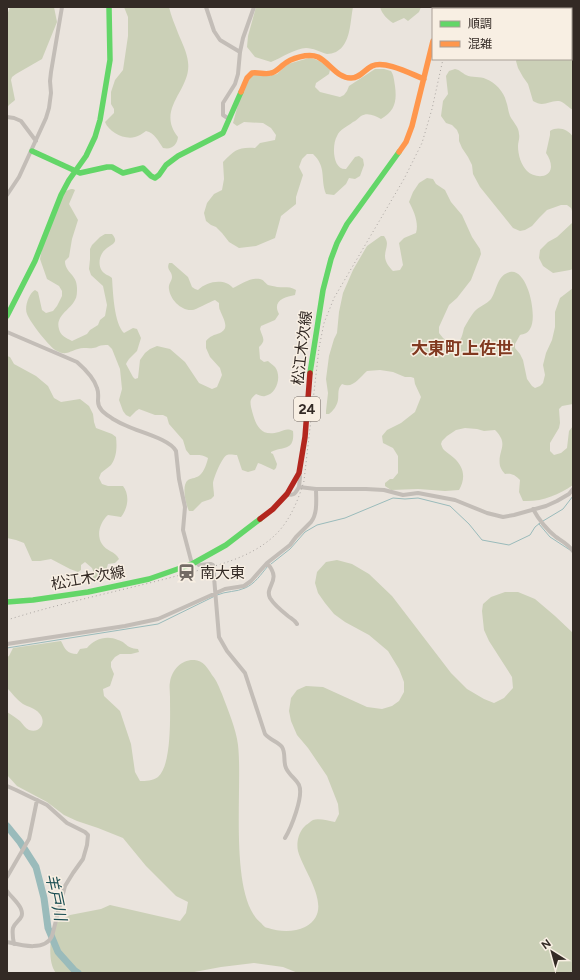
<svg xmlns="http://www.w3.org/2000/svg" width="580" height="980" viewBox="0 0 580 980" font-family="Figtree,'Noto Sans JP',sans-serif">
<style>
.green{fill:#cbd0b7}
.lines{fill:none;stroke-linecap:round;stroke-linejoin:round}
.stream{stroke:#9abbbb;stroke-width:1}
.river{stroke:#9abbbb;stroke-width:7}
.street{stroke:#c3bdb7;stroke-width:4}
.fast{stroke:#63d668;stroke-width:5.5}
.slow{stroke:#ff974d;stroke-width:5.5}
.jam{stroke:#b3261e;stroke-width:5.5}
.rail{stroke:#aaa5a1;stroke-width:1;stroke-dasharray:1 3;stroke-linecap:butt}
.labels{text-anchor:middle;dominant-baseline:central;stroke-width:3;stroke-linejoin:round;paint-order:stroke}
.shield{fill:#f8efe3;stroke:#6e655e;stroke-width:1}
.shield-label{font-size:14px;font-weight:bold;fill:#332a25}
.street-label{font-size:15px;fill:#332a25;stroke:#f8efe3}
.poi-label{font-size:15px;fill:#332a25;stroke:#f8efe3;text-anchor:start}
.water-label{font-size:16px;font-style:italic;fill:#1c4f54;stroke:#f8efe3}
.quarter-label{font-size:17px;font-weight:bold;fill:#813920;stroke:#f8efe3}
</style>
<rect width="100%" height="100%" fill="#eae4dd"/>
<path class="green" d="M10,7h44l3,15 -15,37 -26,15 -4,3 -1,3 4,20c-3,3 -6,4 -8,8v-93z
M124,7h45c2,9 6,18 9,26 4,10 9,19 10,29 4,28 -33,46 -10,75 -1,8 -6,13 -15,11 -5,-7 -8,-15 -17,-17 -4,3 -7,5 -11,6 -11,3 -26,-5 -30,-15l9,-9v-4l-3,-5v-12l4,-12 8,-10 5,-34v-19z
M256,7h97c-3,15 -2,37 -17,45 -3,1 -6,2 -9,2 -7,-2 -14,-6 -21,-6 -10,0 -25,10 -35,14l-16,-5 -8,-10 1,-11z
M380,7h41l-2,5 -11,9 -4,-3 -11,5c-6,-4 -11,-9 -13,-16z
M456,7h65l2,2h-68z
M557,7h16v103c-4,-2 -9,-8 -14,-9 -10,-1 -15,7 -26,0l-5,-17 -5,-7 -5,-9 -2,-7 1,-2h54v-50h-13z
M309,58c9,1 15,5 21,12l-1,4 -13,9 -1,4 5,5 20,5 4,-2 3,-4 2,-5 26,-17h9l7,2c3,5 3,9 4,15 2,15 0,25 -14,33 -6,-3 -13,-7 -20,-3 -3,2 -5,5 -8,6 -6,5 -13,7 -16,14 -5,8 -5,34 9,33l9,-12 4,-1 4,3 1,6 -4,11 -5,3 -6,-1 -3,6 -12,11 -8,-1c-6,-15 1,-27 -13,-40h-6l-5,5 -3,8 4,8 -7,22v7l-15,12 -6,22 -19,8 -17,2 -10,-6 -7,-9 -6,-6 -5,-2 -5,-4 -2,-8 3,-10 7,-9 8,-4 2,-11 -1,-17c12,-12 15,-15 32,-14l5,-5 15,-3 1,-5 -5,-7 -8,-5 -19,-1 -7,4 -4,-3 7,-26 5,-16 8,-6 8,-1 8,2 8,-2 11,-10z
M455,69c5,1 7,4 11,6 6,3 14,1 20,4 9,3 18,13 20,22 2,5 2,10 4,15 3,6 9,11 9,18 1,4 -1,8 -1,12 0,9 3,19 9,25 7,7 23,8 24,-4 0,-5 -2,-10 -5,-14l4,-18v-4c8,-5 18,-2 23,6v77l-2,-6 -4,-3h-6l-14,5 -8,8 -7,8 -7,4 -5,1 -7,-3 -33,-41 -7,-13 -1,-9 -4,-8 -6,-9 -3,-7v-6l-2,-5 -5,-5 -6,-2 -5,-7 2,-15 5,-7 -2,-18 3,-5z
M427,178l6,1 3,5 9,6 6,12 11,13 10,22 8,12 1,5 -10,26 -14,18 -8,7 -10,22v6l4,5 5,4 7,2c1,-1 5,-4 5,-4 2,-3 3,-8 4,-12 3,-5 6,-11 10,-16 4,-5 13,-8 17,-13 6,-9 6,-24 19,-27 18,-4 28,46 20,57 -2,4 -6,5 -10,6l-5,9v4l5,6 3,6 4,19 5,7 3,2 5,-2 3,-3 2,-8 -2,-10 3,-12 6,-13 3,-13v-15l5,-14 13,-10v116l-11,2 -3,3 1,14 -1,5 -9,15v8l4,4 7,-2 6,-5 2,-17 4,-5v59c-15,10 -31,17 -50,16l-4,-9 1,-12c-5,-5 -8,-7 -15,-6 -2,-2 -4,-5 -5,-8 -3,-16 10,-21 -5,-36l-11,1 -7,-2 -12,-1 -9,2 -9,6 -5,5 -1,3c1,2 1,4 3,6 3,3 7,5 10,8 10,9 12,20 5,32l-14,1 -27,-2 -27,1 -6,-4v-3l5,-4h3l5,-6v-17l-5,-8 -10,-5 -1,-7 5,-6 14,-7 14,-11 6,-15 -6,-13 -1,-6 -3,-1h-6l-12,-5 -13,-2 -13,1c-8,7 -14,18 -25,13 -5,5 -3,10 -4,16 -1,6 -5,11 -9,14h-3v-3l2,-18 -2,-14 3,-23 5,-17 3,-6 2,-21 4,-19 10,-23 14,-24 14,-10h3c6,8 1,12 1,20 0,6 4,11 8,15l7,-1 3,-5 -4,-22 5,-5 12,-5c3,-10 -2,-22 -7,-31l4,-10 6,-9z
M71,189h2l2,1 -6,14 9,16 -6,19 -3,18 -4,4c0,12 12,13 12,27 0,4 0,9 -2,12 -5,10 -20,16 -16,29 1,6 7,9 13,12l15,-7 3,-4 8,-5 2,-5 5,-4 2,-11 -4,-19 -12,-11 -2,-6 1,-10v-10l2,-4 8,-8 5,-3h7c7,8 1,10 -5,14 -7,5 -10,15 -5,23 3,4 7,4 10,7 1,14 2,45 12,55l9,-5 4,1 4,9 -4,13 -8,8 -2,3 -1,2 7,13 2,2 3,-1 2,-18 5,-7 5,-4 7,-3 13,3 15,13 14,21 13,6 5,-2 5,-12 -2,-7 -10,-11 -4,-9v-7c4,-5 8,-6 14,-8 11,-5 2,-16 0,-23 -1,-1 -1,-6 -1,-7l-4,-3c-6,2 -19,10 -23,10 -11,1 -22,-11 -23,-21 -1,-5 3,-8 3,-12 0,-6 -6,-7 -3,-14h3l16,14 4,10 3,2 3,1c9,-9 27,-12 35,-2 8,-4 18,-11 27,-9 4,1 5,4 8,6 2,1 7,1 9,2 7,1 13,-1 19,3l-1,5c-11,2 -23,6 -16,19l-4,6 -14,6 -1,3c2,8 7,11 -1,18l1,12 4,3 4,-1c2,2 5,4 7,6 7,9 2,27 -10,29 -2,1 -6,-1 -9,-2 -6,5 -6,7 -5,13 4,16 8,31 28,25 6,-2 8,-4 14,-1 2,20 -9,15 -22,21v1l2,1 4,10 -1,4 -2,2 -13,-6 -3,-1 -3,7 -7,2 -6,-2 -5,-15c-3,0 -7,-1 -10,0 -5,2 -13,22 -14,28 0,4 1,9 1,13l-3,3 -9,3 -9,9h-4c-3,-6 -8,-26 -1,-31 4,-2 9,-2 12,-5 4,-3 7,-12 8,-17 -6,-4 -11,-3 -18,-3l-4,-5 -3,-10 -14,-16 -2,-7 -4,-2h-8l-16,-6 -3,2 -6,6 -4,-2 -3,-4 -4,-11 3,-11 -2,-20 -8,-20 -4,-4c-3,0 -7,0 -9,1 -2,1 -4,2 -6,2 -5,1 -10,-1 -15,1 -8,2 -12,7 -21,2 -7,-3 -27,-29 -30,-37 -3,-7 2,-21 8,-24l3,2 4,18 4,3 7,-2 4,-5 5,-10v-5l-3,-5 -12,-7 -7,-20 2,-10 20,-53 4,-5z
M573,218v51l-3,1 -17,3 -10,-7 -4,-8 1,-8 8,-8 9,-5 15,-14z
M7,356l3,1 4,7 22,12 12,10 6,12 7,4 19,-3 9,7 4,8 1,8 2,6 16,6 4,3c1,9 1,20 -5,28 -3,3 -7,5 -10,8l-2,5 3,6 6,2h15c7,9 5,22 -2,31l-13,-2c-8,7 -12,20 -6,29 4,7 13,7 17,15l-4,4 -7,1 -4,13 -5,5 -4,-1 -2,-4 1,-4 -2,-5 -7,-6 -4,3v5l-3,2 -8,-3 -19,-10 -11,2h-8l-8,-18 -8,-3 -9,-2z
M337,560l15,4 17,10 23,22 59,77 16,16 17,10 10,4 10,-5 9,-10 -1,-11 -23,-36 -5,-11 -2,-19 1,-7 8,-7 14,-5h13l17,7 20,17 18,17v340h-275l-15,-6 -29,-4 -33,4 -32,6h-133c-7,-9 -6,-24 -5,-35 1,-5 4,-10 5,-15l14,-8 31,-6 9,-4 70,16 6,-8 2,-11 -12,-6 -30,-30 -23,-28 -25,-10 -21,-7 -13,-6 -17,-13 -30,-16 -10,-11v-63c5,3 9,6 13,9 3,3 5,7 9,9 12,4 18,-9 10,-17 -4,-5 -11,-6 -16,-9 -6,-4 -11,-11 -16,-16v-31l2,-1 4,-8 48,-7c4,8 6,13 16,13l3,-5 7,-1c7,-9 20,-13 31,-8 10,3 7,8 20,9l1,3 -8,2h-11l-5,3 -4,5v5l3,7 -4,12 -7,3 1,7 16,15 11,33 4,28 5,9c5,0 13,0 18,-4 14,-12 12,-62 12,-80 0,-5 -1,-11 0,-15 2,-12 11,-22 23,-22 9,-1 15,8 19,15 5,6 7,12 10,19 6,16 14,35 16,51 5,41 -10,152 23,178 2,2 4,5 7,5 12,4 27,4 37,-1 31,-16 -1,-54 -7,-76 -2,-9 1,-20 8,-26 2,-1 5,-4 7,-5 6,-2 16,1 22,2l4,-8 -1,-10 -11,-28 -19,-28 -11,-13 -6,-14 -2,-10 2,-13 6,-8 9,-4 17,1 44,20 15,2 10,-3 7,-5 5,-9v-10l-5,-13 -11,-18 -19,-16 -24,-13 -11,-8 -9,-11 -7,-10 -3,-10 2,-11 9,-10z"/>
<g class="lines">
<path class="stream" d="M543,521l20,-12 10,-13
M539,524l11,13 20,13
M271,564l19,-15 15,-17 12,-7 28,-7 48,-20 12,1 13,-1 32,8 19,18 13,16 27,5 21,-10 5,-8 5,-4
M217,595c9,-4 20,-3 28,-7 10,-4 16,-14 23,-22
M7,648l151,-24 57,-28"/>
<path class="river" d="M7,826l13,16 16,25 8,31 4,30 10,24 17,19 3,2"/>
<path class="street" d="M206,7l8,24 6,9 20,12
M7,117l7,1 7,3 15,20
M229,119l-6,-4v-12l12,-19 3,-10 2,-22 3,-14 11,-31
M7,195l12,-18 27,-59 3,-10 2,-15 -1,-12 1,-9 11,-65
M7,332l70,30c8,7 17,16 20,26 2,5 1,9 1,13 0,9 8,13 15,18 5,3 9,5 14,7 12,6 43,13 49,25l3,28 6,28 -2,23 9,34
M299,473l1,4 -1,10 17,2h50l18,1 19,5 15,-2 37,7 32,13 16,4 11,-2 32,-9 11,-5 12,-7 4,-5
M287,494c7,2 8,0 12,-7
M533,509c6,11 13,20 23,28 6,4 12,7 17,14
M196,562l3,3 12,-1 2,1 6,72 8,14 18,22 20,61c5,6 13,8 17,13 4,6 1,15 4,21 3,7 10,11 13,17 5,11 -8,43 -14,53
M267,563c16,18 -3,23 3,35 3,5 13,14 18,18 4,3 7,4 9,8
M7,644l118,-18 33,-7 67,-30 19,-3 7,-5 16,-18 23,-18 6,-8 15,-15c7,-9 5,-23 5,-33
M7,786l9,4 31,15 20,18 18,9 3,3 -1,10 -4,14 -10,14 -8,13 -13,50c-7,16 -32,9 -45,6
M7,877l22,-38 8,-39
M7,891c4,6 11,11 14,18 4,10 -5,11 -8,19 -1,5 0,11 1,16"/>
<path class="fast" d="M441,7v2
M32,151l48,22 27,-6h5l11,6 20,-5 8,8 4,2 4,-3 7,-10 12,-9 45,-23 18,-41
M7,316l28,-55 26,-66 8,-15 17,-24 9,-19 5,-17 10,-60 -1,-53
M310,373l13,-83 8,-31 6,-16 10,-19 52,-72
M7,602l26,-2 55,-8 61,-13 43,-15 34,-19 34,-26"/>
<path class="slow" d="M241,92l6,-14 5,-5c7,-1 13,2 19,0 5,-1 8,-5 12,-8 8,-7 25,-12 35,-8 12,6 19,21 33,21 9,0 13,-8 21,-12 13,-6 39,8 52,13
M399,152l7,-10 6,-16 21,-85"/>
<path class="jam" d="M260,519l13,-10 14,-15 12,-21 6,-36 5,-64"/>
<path class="rail" d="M453,9l1,-2
M7,620c54,-17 108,-28 162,-42 36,-10 76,-16 104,-41 16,-14 25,-36 31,-56l15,-133 5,-25 10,-25 70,-119 18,-36 10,-34 11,-50"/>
</g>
<defs>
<symbol id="station-bare" viewBox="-9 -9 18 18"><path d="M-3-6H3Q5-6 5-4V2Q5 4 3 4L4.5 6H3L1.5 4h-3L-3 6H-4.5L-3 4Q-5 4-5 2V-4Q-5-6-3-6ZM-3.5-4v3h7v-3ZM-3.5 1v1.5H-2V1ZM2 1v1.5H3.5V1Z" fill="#736b65" stroke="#f8efe3" stroke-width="2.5" paint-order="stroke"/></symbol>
</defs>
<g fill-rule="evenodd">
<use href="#station-bare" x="174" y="560" width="25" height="25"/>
</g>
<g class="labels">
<rect class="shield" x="294" y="397" width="26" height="24" rx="3"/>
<g class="shield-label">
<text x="307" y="409">24</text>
</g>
<g class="street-label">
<text transform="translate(302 348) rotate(-83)">松江木次線</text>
<text transform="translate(88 578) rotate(-10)">松江木次線</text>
</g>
<g class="poi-label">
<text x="200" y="573">南大東</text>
</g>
<g class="water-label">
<text transform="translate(56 897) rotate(78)">羊戸川</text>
</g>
<g class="quarter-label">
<text x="462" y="348">大東町上佐世</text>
</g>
</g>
<rect width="580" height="980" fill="none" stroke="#332a25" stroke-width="16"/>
<rect x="432" y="8" width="140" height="52" fill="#f8efe3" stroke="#a9a097"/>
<rect x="440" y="21" width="20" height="6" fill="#63d668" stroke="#a9a097"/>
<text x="468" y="28" font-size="12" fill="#332a25">順調</text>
<rect x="440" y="41" width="20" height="6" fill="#ff974d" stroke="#a9a097"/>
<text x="468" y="48" font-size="12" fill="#332a25">混雑</text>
<g transform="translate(552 952) rotate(323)" stroke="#f8efe3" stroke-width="3" paint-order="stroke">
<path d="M0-3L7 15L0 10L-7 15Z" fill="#332a25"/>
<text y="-6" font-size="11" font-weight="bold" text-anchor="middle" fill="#332a25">N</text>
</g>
</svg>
